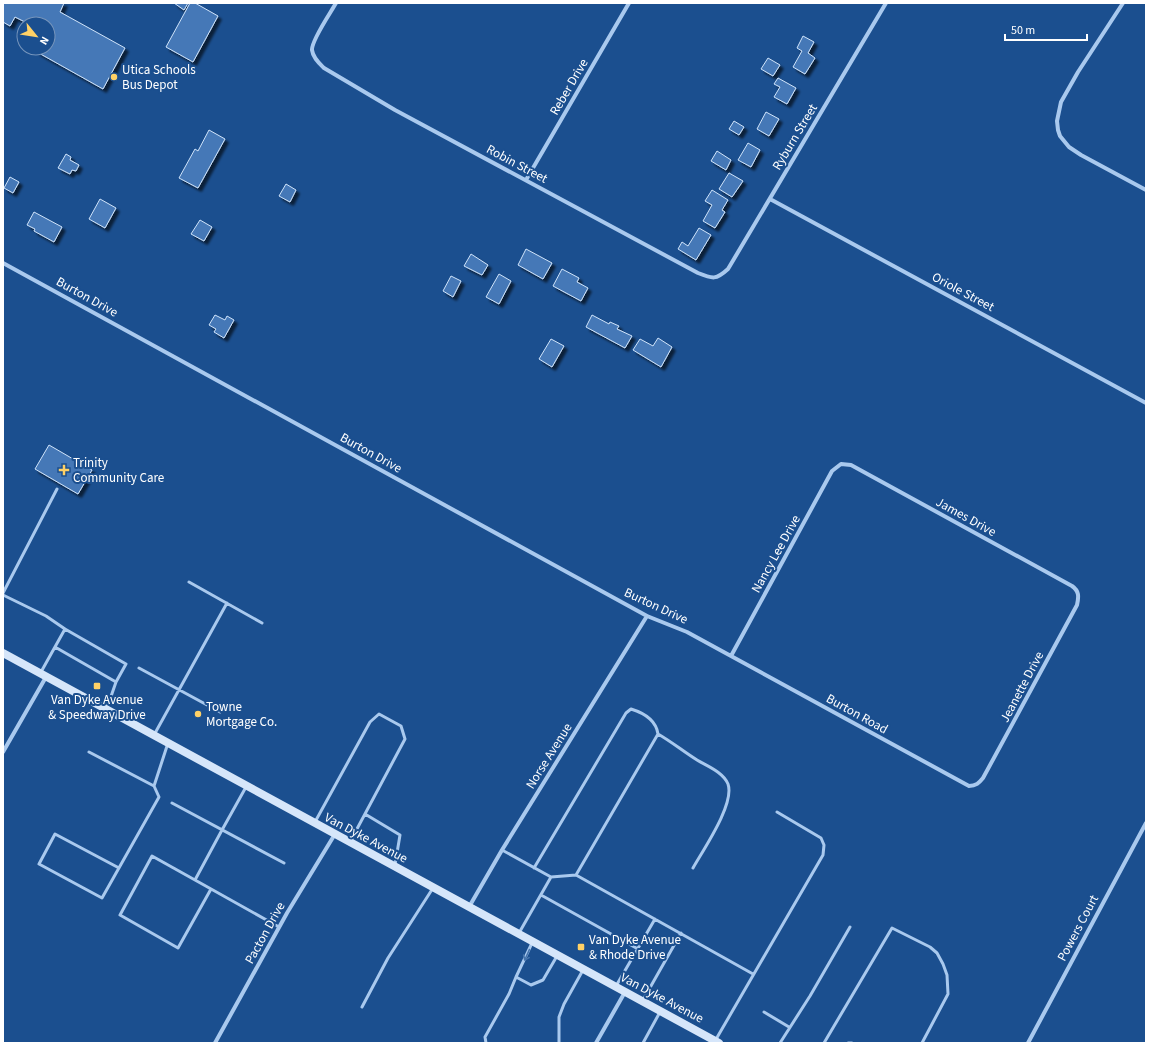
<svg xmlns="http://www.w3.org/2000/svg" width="1149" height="1046" viewBox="0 0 1149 1046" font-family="'Source Sans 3',sans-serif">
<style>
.building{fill:#4478b7;stroke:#cfe3fa;filter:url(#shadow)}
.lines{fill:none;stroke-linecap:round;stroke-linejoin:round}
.lane{stroke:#a9c9ee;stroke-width:3}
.street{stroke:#a9c9ee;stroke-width:4}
.secondary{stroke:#d6e6fa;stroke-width:8}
.oneway{stroke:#4674ac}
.poi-dot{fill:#ffd166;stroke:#1b4f8f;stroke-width:1.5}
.labels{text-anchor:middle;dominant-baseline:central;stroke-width:4;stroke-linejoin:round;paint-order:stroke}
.poi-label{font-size:13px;fill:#fff;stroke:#1b4f8f;text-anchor:start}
.street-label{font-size:13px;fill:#fff;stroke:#1b4f8f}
</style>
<defs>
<filter id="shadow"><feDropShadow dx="3.5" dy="3.5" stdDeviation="1" flood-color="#0009"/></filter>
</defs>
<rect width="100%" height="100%" fill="#1b4f8f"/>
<path class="building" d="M3,3h61l-4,9 65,36 -22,41 -66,-37 3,-4h8v-24h-19l-14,-7 -5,9 -7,-4z
M174,3h14l-4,7z
M190,3h5l23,13 -25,46 -27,-15z
M803,36l11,6 -6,11 7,5 -10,16 -12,-7 9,-16 -5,-3z
M768,58l12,7 -7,11 -12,-7z
M778,78l18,10 -9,16 -13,-7 6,-10 -6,-3z
M766,112l13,7 -10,17 -12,-7z
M734,121l10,6 -5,8 -10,-6z
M209,130l16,9 -27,49 -19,-10 16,-29 3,2z
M748,143l12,7 -9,17 -13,-7z
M717,151l14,9 -5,10 -15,-9z
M66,154l5,3 -1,3 9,5 -3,6 -4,-1 -2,4 -12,-6z
M729,173l14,8 -11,16 -13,-8z
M10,177l9,5 -6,11 -9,-5z
M286,184l10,6 -6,12 -11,-6z
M712,190l16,10 -6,10 3,2 -10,16 -12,-7 9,-16 -7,-4z
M100,199l16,9 -11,20 -16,-9z
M34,212l28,15 -8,15 -20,-11 1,-2 -8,-4z
M200,220l12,7 -8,14 -13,-7z
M699,228l12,7 -15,25 -18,-11 4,-7 6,4z
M526,249l26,14 -9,16 -25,-14z
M471,254l17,11 -6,10 -18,-9z
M562,269l17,9 -2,4 11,6 -7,13 -28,-15z
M499,274l12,7 -12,23 -13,-7z
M451,276l10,5 -8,16 -10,-6z
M215,315l10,5 2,-4 7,4 -10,18 -10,-6 2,-3 -7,-4z
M592,315l17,9 1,-2 9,4 -2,3 15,7 -7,12 -39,-21z
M658,338l14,9 -11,20 -28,-17 7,-11 13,7z
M551,339l13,7 -12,21 -13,-8z
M49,445l43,25 -14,24 -43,-25z"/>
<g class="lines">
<path class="lane" d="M189,582l73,41
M3,593l54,-104
M3,595l43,21 19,13 -24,43
M65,629l61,35 -10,18
M55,647l61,35 -9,26
M139,668l81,44
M154,735l73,-132
M89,752l65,34
M246,787l-24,43 -27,50 84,47
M172,803l112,60
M365,814l35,21 -5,30
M315,822l55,-100 9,-8 22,12 4,13 -55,103
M502,850l49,27 -32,56
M119,868l-64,-34 -16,30 63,34 57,-101 -5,-11 14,-43
M534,868l92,-155 5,-4c13,4 25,11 27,25
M576,875l82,-141c14,8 26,18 39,26 10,6 26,12 31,24 7,20 -25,66 -35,84
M551,877l25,-2 177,99
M195,880l-43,-24 -32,59 58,33 33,-59
M541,895l97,54
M532,943l-16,34 15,8 12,-5 14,-24
M616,986l39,-67
M643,1000l38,-67
M362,1007l26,-49 45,-70
M764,1012l25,15
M715,1041l108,-186 1,-10 -3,-7 -44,-26
M486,1043l-1,-6 24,-43 7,-17
M559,1043v-26l5,-13 19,-34
M643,1043l17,-31
M780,1043l30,-47 40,-69
M824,1043l68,-115 38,19 7,6 6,11 4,11 1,19 -26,49
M848,1043h4"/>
<path class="street" d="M336,3c-5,9 -25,38 -24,47 1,8 7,13 12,18l71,42 303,163c15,6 18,7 30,-4l158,-266
M1123,3l-45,69 -17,30 -4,19 1,9 2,6 9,11 12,8 65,35
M526,180l103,-177
M770,199l376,204
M3,263l644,353 40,16 282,154c7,0 10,-3 14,-8l94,-173c2,-9 2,-14 -5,-19l-221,-121 -10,-1 -9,7 -101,185
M3,752l43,-75
M469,907l33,-57 145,-234
M215,1043l72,-130 48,-79
M596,1043l29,-51
M1028,1043l118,-220"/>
<path class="secondary" d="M3,653l716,390"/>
</g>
<defs><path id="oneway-shaft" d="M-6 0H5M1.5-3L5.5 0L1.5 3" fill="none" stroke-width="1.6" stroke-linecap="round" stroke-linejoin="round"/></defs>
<use class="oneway" href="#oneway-shaft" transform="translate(527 955) rotate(114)"/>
<g class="poi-dot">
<circle cx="114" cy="77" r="4"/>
<path d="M62 464h4v4h4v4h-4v4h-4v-4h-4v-4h4z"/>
<rect x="93" y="682" width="8" height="8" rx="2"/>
<circle cx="198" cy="714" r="4"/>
<rect x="577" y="943" width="8" height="8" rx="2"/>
</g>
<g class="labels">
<g class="poi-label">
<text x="122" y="70">Utica Schools<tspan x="122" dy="15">Bus Depot</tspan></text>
<text x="73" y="463">Trinity<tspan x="73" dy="15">Community Care</tspan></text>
<text x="97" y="700" text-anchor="middle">Van Dyke Avenue<tspan x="97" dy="15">&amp; Speedway Drive</tspan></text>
<text x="206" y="707">Towne<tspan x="206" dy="15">Mortgage Co.</tspan></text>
<text x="589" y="940">Van Dyke Avenue<tspan x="589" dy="15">&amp; Rhode Drive</tspan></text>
</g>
<g class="street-label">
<text transform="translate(569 87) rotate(-60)">Reber Drive</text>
<text transform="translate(795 137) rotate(-59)">Ryburn Street</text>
<text transform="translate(517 164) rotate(28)">Robin Street</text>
<text transform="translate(963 292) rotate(28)">Oriole Street</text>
<text transform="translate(87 297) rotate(29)">Burton Drive</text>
<text transform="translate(371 453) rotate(29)">Burton Drive</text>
<text transform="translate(966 517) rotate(29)">James Drive</text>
<text transform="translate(776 554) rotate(-61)">Nancy Lee Drive</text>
<text transform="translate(656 606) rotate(25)">Burton Drive</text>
<text transform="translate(1022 687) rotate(-62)">Jeanette Drive</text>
<text transform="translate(857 714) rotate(29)">Burton Road</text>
<text transform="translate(549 756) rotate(-58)">Norse Avenue</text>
<text transform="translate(366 838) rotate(28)">Van Dyke Avenue</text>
<text transform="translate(1078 928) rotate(-62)">Powers Court</text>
<text transform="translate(265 933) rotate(-61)">Pacton Drive</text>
<text transform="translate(662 998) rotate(28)">Van Dyke Avenue</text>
</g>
</g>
<rect width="1149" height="1046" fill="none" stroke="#ffffff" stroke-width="8"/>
<g transform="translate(36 36) rotate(120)"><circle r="19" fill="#1b4f8f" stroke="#7695bc"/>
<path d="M0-3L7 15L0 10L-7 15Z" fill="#ffd166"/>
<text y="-6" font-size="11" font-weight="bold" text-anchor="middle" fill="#ffffff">N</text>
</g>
<path d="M1005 34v6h82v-6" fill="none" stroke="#ffffff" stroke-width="2"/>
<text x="1011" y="34" font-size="12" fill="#ffffff" stroke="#1b4f8f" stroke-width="3" paint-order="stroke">50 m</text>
</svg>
